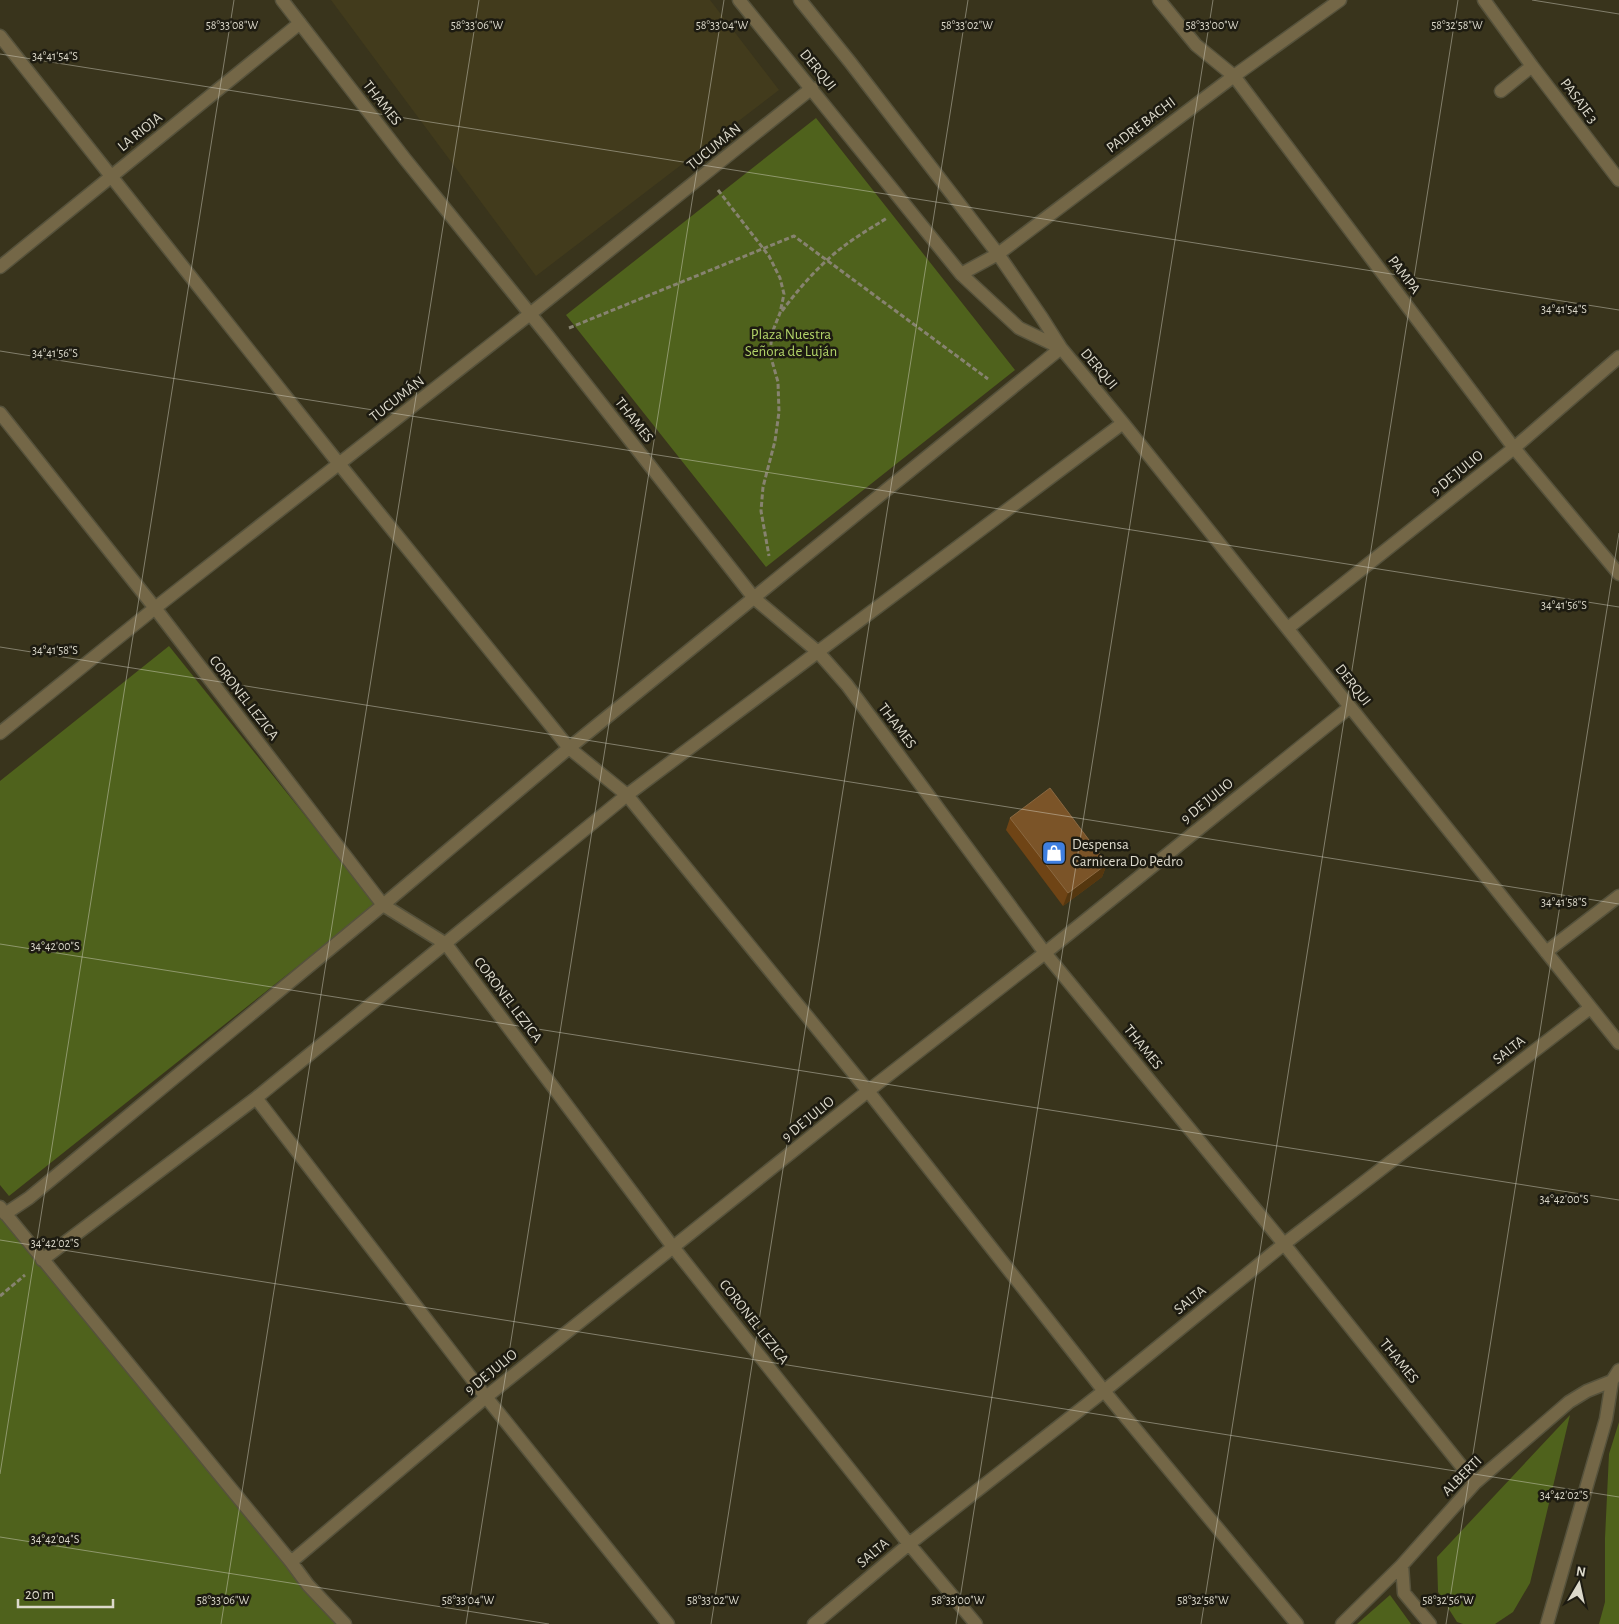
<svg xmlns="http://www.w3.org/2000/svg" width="1619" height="1624" viewBox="0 0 1619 1624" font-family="'Alegreya Sans',sans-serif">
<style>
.built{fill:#423b1c}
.green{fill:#4f621c}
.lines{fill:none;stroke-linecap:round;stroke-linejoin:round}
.minor-casing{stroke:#56523c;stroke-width:15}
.path{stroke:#878370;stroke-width:3;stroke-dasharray:5 2.5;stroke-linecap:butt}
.minor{stroke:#746747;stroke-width:12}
.wall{fill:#6f4415}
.shaded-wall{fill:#55370f}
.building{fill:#7b5428;stroke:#8a6942}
.ticks{fill:none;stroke:#dcd9cb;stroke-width:1;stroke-opacity:0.45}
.labels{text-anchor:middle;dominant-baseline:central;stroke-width:5;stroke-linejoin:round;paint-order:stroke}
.street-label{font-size:15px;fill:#dcd9cb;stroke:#1d1b11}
.park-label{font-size:15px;fill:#b1d268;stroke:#1d1b11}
.poi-label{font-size:15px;fill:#dcd9cb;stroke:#1d1b11;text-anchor:start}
.ticks-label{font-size:12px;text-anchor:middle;fill:#dcd9cb;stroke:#1d1b11;stroke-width:5;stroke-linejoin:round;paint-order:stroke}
</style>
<rect width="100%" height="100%" fill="#39341c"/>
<path class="built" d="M331,0h379l69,90 -243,186z"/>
<path class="green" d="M816,118l199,252 -249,197 -200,-252z
M169,646l207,258 -367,292 -9,-11v-404z
M0,1206l345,418h-345z
M1570,1415l-40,168 -17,29 -18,12h-32l-6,-2 -19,-30 -1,-35z
M1619,1422v202h-20l6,-22v-64l4,-84z
M1390,1595l21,29h-54z"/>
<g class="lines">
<defs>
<path id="minor" d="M282,0l123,159 143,177 206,262 64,54 29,33 198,268 239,291 191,239
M739,0l222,274 58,54 42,20
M800,0l50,62 148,192 44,64 19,30 62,75 496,620
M1159,0l37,45 38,31 280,372 105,126
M1484,0l48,66 87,114
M0,36l340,429 229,283 58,47 241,296 236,300 193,233
M1501,91l31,-25
M0,267l300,-244
M961,274l37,-20 236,-178 106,-76
M0,413l155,195 228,297 63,39 227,303 236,297 67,80
M1288,628l226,-180 105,-91
M0,733l155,-125 375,-294 282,-226
M1546,952l73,-56
M256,1098l230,299 182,227
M0,1207l291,355 17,23 37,39
M5,1214l24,-16 354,-293 186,-157 492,-400
M42,1260l214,-162 371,-303 496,-372
M291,1562l195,-165 382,-306 177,-138 305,-246
M1402,1565l2,28 26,31
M814,1624l95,-80 195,-153 180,-147 306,-236
M1342,1624l60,-59 73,-82 94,-81 18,-11 25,-10 7,-11
M1547,1624l59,-205 6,-38"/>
</defs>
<use href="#minor" class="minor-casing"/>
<path class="path" d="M718,190l51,66 11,22 4,16 -4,19 -8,20 -2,21 8,28 1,30 -4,29 -12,46 -2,24 8,45
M782,311c18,-24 38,-47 62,-65 13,-10 29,-19 43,-28
M569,328l225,-92 194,143
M0,1296l25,-21"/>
<use href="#minor" class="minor"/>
</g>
<path class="wall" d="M1010,818l97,46 -5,13 -39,29 -57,-76z"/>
<path class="shaded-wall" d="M1107,864l-5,13 -39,29 5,-13z"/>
<path class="building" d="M1050,788l57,76 -39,29 -58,-75z"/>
<path class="ticks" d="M1532,0l87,14M0,54l1619,256M0,351l1619,256M0,647l1619,257M0,944l1619,256M0,1240l1619,257M0,1474l234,-1474M0,1537l549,87M221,1624l258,-1624M466,1624l258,-1624M711,1624l257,-1624M956,1624l257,-1624M1201,1624l257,-1624M1446,1624l173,-1091"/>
<defs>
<symbol id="shop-square" viewBox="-11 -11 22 22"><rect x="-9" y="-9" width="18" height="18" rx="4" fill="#3f7fe0" stroke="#1d1b11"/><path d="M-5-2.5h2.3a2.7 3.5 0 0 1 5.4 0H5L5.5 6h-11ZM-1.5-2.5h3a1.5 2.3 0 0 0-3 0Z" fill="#fff"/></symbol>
</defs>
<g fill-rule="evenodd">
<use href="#shop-square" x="1040" y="839" width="28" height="28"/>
</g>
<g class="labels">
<g class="street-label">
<text transform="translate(818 70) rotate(51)">DERQUI</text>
<text transform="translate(1579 101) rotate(53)">PASAJE 3</text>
<text transform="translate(382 103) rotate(52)">THAMES</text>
<text transform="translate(1141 125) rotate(-37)">PADRE BACHI</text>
<text transform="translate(140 132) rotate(-39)">LA RIOJA</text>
<text transform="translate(714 147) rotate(-39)">TUCUMÁN</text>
<text transform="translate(1404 275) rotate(53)">PAMPA</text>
<text transform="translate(1099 369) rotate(50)">DERQUI</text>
<text transform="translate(397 399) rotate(-38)">TUCUMÁN</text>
<text transform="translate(634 420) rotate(52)">THAMES</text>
<text transform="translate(1457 473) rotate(-39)">9 DE JULIO</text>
<text transform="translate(1353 685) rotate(52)">DERQUI</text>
<text transform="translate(244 698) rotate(52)">CORONEL LEZICA</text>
<text transform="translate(897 726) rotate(53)">THAMES</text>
<text transform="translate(1207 801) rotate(-39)">9 DE JULIO</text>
<text transform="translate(508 1000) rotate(53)">CORONEL LEZICA</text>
<text transform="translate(1143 1047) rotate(51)">THAMES</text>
<text transform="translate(1509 1050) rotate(-38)">SALTA</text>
<text transform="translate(808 1119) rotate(-39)">9 DE JULIO</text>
<text transform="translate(1190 1300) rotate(-39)">SALTA</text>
<text transform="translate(754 1322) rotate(52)">CORONEL LEZICA</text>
<text transform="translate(1399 1361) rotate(51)">THAMES</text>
<text transform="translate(491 1372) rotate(-39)">9 DE JULIO</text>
<text transform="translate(1462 1476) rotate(-45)">ALBERTI</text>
<text transform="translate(873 1553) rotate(-40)">SALTA</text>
</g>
<g class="park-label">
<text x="791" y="334">Plaza Nuestra<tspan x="791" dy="17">Señora de Luján</tspan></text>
</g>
<g class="poi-label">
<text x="1072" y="844">Despensa<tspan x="1072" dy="17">Carnicera Do Pedro</tspan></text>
</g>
</g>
<g class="ticks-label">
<text x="477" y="29">58°33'06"W</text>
<text x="722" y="29">58°33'04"W</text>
<text x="967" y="29">58°33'02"W</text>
<text x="1212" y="29">58°33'00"W</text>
<text x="1457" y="29">58°32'58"W</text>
<text x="232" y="29">58°33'08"W</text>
<text x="55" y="60">34°41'54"S</text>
<text x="1564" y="313">34°41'54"S</text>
<text x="55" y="357">34°41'56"S</text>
<text x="1564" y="609">34°41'56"S</text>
<text x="55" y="654">34°41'58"S</text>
<text x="1564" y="906">34°41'58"S</text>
<text x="55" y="950">34°42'00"S</text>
<text x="1564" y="1203">34°42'00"S</text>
<text x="55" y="1247">34°42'02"S</text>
<text x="1564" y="1499">34°42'02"S</text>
<text x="55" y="1543">34°42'04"S</text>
<text x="223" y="1604">58°33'06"W</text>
<text x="468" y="1604">58°33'04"W</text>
<text x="713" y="1604">58°33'02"W</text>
<text x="958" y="1604">58°33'00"W</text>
<text x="1203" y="1604">58°32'58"W</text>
<text x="1448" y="1604">58°32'56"W</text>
</g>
<g transform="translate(1579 1584) rotate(9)" stroke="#1d1b11" stroke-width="4" paint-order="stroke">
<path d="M0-4L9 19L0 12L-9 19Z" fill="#dcd9cb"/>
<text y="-8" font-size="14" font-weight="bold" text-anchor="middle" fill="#dcd9cb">N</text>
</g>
<path d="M18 1599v8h95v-8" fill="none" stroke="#dcd9cb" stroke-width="2.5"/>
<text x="25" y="1599" font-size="15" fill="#dcd9cb" stroke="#1d1b11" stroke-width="4" paint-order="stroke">20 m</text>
</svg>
